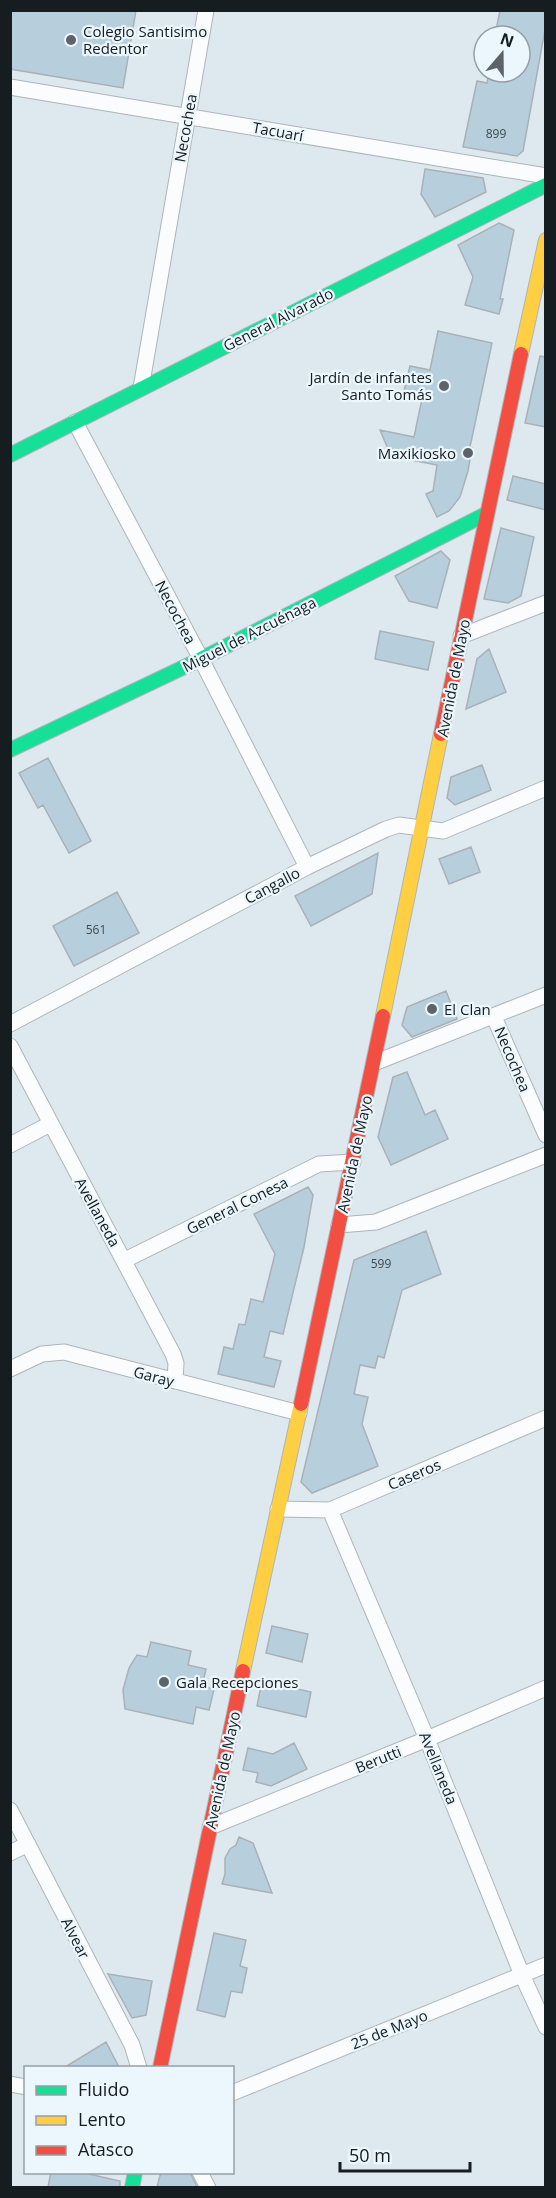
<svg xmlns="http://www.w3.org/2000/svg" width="556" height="2198" viewBox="0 0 556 2198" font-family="'Open Sans',sans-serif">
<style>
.building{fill:#b7cfdc;stroke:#a9b1b6;stroke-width:1.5}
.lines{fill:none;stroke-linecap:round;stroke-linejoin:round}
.street-casing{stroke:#adb5ba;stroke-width:17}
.fast-casing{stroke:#adb5ba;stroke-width:16}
.slow-casing{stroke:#adb5ba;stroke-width:16}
.jam-casing{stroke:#adb5ba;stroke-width:16}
.street{stroke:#fafcfd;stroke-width:15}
.fast{stroke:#16e098;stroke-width:14}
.slow{stroke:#ffcf43;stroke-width:14}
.jam{stroke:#f24e42;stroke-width:14}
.poi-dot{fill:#5c6469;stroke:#ebf6fd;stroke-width:2}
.labels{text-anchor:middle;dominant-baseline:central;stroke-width:4.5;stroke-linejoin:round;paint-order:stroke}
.number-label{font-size:12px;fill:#3e4a50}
.poi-label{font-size:15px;fill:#161d21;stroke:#ebf6fd;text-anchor:start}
.street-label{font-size:15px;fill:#161d21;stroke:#ebf6fd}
</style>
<rect width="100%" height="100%" fill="#dee9ef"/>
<path class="building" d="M10,10h126l-13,78 -113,-19z
M500,10h46v14l-23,127 -6,5 -54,-9 14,-66 10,2 2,-11h31v-36h-25z
M425,169l58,9 3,14 -51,25 -14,-23z
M499,223l15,7 -14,69h3l-4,15 -34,-9 8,-28 -15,-32z
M438,331l54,12 -22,104 2,1 -4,23 -8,26 -11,14 -12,6 -11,-23 7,-3 4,-26 -46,-9 -11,-26 34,7 9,-43 -19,-3 6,-25 20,4z
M540,356l6,1v70l-21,-4z
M513,476l33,8v26l-39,-10z
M501,528l33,9 -13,59 -13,7 -24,-4z
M441,551l9,9 -13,48 -28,-7 -14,-25z
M380,631l54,11 -6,28 -53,-11z
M489,649l17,43 -40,17 11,-50z
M48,758l43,83 -22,12 -26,-48 -5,3 -19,-35z
M482,765l9,25 -36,15 -8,-7 4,-21z
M471,847l9,25 -31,12 -10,-25z
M378,853l-6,41 -61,32 -16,-30z
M117,892l22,41 -65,33 -21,-40z
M446,991l11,28 -45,18 -10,-12 5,-18z
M407,1072l18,43 10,-5 13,29 -57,26 -13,-28 15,-60z
M308,1187l5,8 -9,52 -21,87 -13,-3 -6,26 17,4 -7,26 -56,-13 6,-27 9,2 6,-25 6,1 6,-26 12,3 12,-48 -21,-40z
M426,1231l15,43 -39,16 -18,68 -6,-2 -3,12 -15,-3 -6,29 14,3 -6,27 16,42 -66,27 -11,-11 53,-222z
M272,1626l36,8 -6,28 -36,-9z
M151,1642l40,9 -3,14 18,4 -4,17 12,3 -5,21 -13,-3 -3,17 -68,-15 -2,-19 6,-22 8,-13 10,2z
M262,1681l49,11 -5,25 -49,-11z
M294,1743l13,26 -36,17 -15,-4 2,-9 -15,-3 5,-22 25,6z
M239,1837l14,6 19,50 -50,-9 3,-10v-16l5,-9 6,-4z
M214,1933l32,7 -6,26 7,2 -5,25 -11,-2 -6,26 -28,-7z
M108,1974l44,7 -6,34 -14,3z
M106,2042l13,25h-54z
M51,2172h29l40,9v6h-72z
M161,2172h29l7,15h-40z"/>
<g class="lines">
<defs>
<path id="street" d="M10,87l536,89
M141,388l65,-378
M75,422l126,237 106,208
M461,636l85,-33
M494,1017l52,118
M10,1024l297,-157 79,-38 13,-4 44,6 103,-43
M10,1046l163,308 3,9 -1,18
M374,1063l172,-68
M10,1145l40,-21
M339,1225l37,-3 170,-67
M125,1260l194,-96 34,-2
M10,1369l32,-15 22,-2 235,61
M278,1509l52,1 216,-92
M330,1510l97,229 95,236 24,52
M10,1810l122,235 7,23
M210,1827l217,-88 119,-51
M10,1853l18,-9
M10,2084l16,3
M232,2093l314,-128
M200,2172l8,16"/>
<path id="fast" d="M10,455l536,-270
M10,750l191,-91 285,-145
M132,2188l3,-16"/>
<path id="slow" d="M521,354l25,-114
M383,1016l58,-282
M243,1671l58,-267"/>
<path id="jam" d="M441,734l80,-380
M301,1404l82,-388
M160,2068l83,-397"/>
</defs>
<use href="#street" class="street-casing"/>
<use href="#fast" class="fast-casing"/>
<use href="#slow" class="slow-casing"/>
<use href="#jam" class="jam-casing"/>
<use href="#street" class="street"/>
<use href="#fast" class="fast"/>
<use href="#slow" class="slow"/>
<use href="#jam" class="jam"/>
</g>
<g class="poi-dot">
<circle cx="71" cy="40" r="6"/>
<circle cx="444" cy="386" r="6"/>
<circle cx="468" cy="453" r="6"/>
<circle cx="432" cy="1009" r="6"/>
<circle cx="164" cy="1682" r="6"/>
</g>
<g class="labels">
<g class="number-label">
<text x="496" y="133">899</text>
<text x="96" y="929">561</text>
<text x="381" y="1263">599</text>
</g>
<g class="poi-label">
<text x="83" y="31">Colegio Santisimo<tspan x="83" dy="17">Redentor</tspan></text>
<text x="432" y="377" text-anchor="end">Jardín de infantes<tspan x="432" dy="17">Santo Tomás</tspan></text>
<text x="456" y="453" text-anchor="end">Maxikiosko</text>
<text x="444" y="1009">El Clan</text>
<text x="176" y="1682">Gala Recepciones</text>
</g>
<g class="street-label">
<text transform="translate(185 128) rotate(-80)">Necochea</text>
<text transform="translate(278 131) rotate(10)">Tacuarí</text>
<text transform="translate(278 319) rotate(-27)">General Alvarado</text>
<text transform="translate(176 612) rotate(62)">Necochea</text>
<text transform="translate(249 634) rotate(-27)">Miguel de Azcuénaga</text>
<text transform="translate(453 678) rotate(-79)">Avenida de Mayo</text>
<text transform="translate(272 885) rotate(-28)">Cangallo</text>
<text transform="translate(513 1059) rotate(67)">Necochea</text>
<text transform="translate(354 1154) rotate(-78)">Avenida de Mayo</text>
<text transform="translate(237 1205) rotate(-26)">General Conesa</text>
<text transform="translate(98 1212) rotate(61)">Avellaneda</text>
<text transform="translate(154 1376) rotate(15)">Garay</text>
<text transform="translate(414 1474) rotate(-23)">Caseros</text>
<text transform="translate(378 1759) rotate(-22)">Berutti</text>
<text transform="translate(439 1768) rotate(68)">Avellaneda</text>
<text transform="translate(222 1770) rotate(-78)">Avenida de Mayo</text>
<text transform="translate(76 1938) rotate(63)">Alvear</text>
<text transform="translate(389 2029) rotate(-22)">25 de Mayo</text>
</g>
</g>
<rect width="556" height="2198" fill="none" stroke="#161d21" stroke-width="24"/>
<rect x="24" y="2066" width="210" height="108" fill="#ebf6fd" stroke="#969fa5" stroke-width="1.5"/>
<rect x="36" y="2086" width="30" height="9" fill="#16e098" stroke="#969fa5" stroke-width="1.5"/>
<text x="78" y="2096" font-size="18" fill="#161d21">Fluido</text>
<rect x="36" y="2116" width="30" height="9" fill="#ffcf43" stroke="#969fa5" stroke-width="1.5"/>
<text x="78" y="2126" font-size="18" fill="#161d21">Lento</text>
<rect x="36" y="2146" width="30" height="9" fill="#f24e42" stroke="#969fa5" stroke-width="1.5"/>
<text x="78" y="2156" font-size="18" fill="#161d21">Atasco</text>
<g transform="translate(502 54) rotate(20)"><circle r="28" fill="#ebf6fd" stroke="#969fa5" stroke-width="1.5"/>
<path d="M0-4.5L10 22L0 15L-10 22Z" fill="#5c6469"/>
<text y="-9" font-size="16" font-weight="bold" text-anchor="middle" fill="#161d21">N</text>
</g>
<path d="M340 2162v9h130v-9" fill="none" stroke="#161d21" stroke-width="3"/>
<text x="349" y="2162" font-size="18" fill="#161d21" stroke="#ebf6fd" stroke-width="4.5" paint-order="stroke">50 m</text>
</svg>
